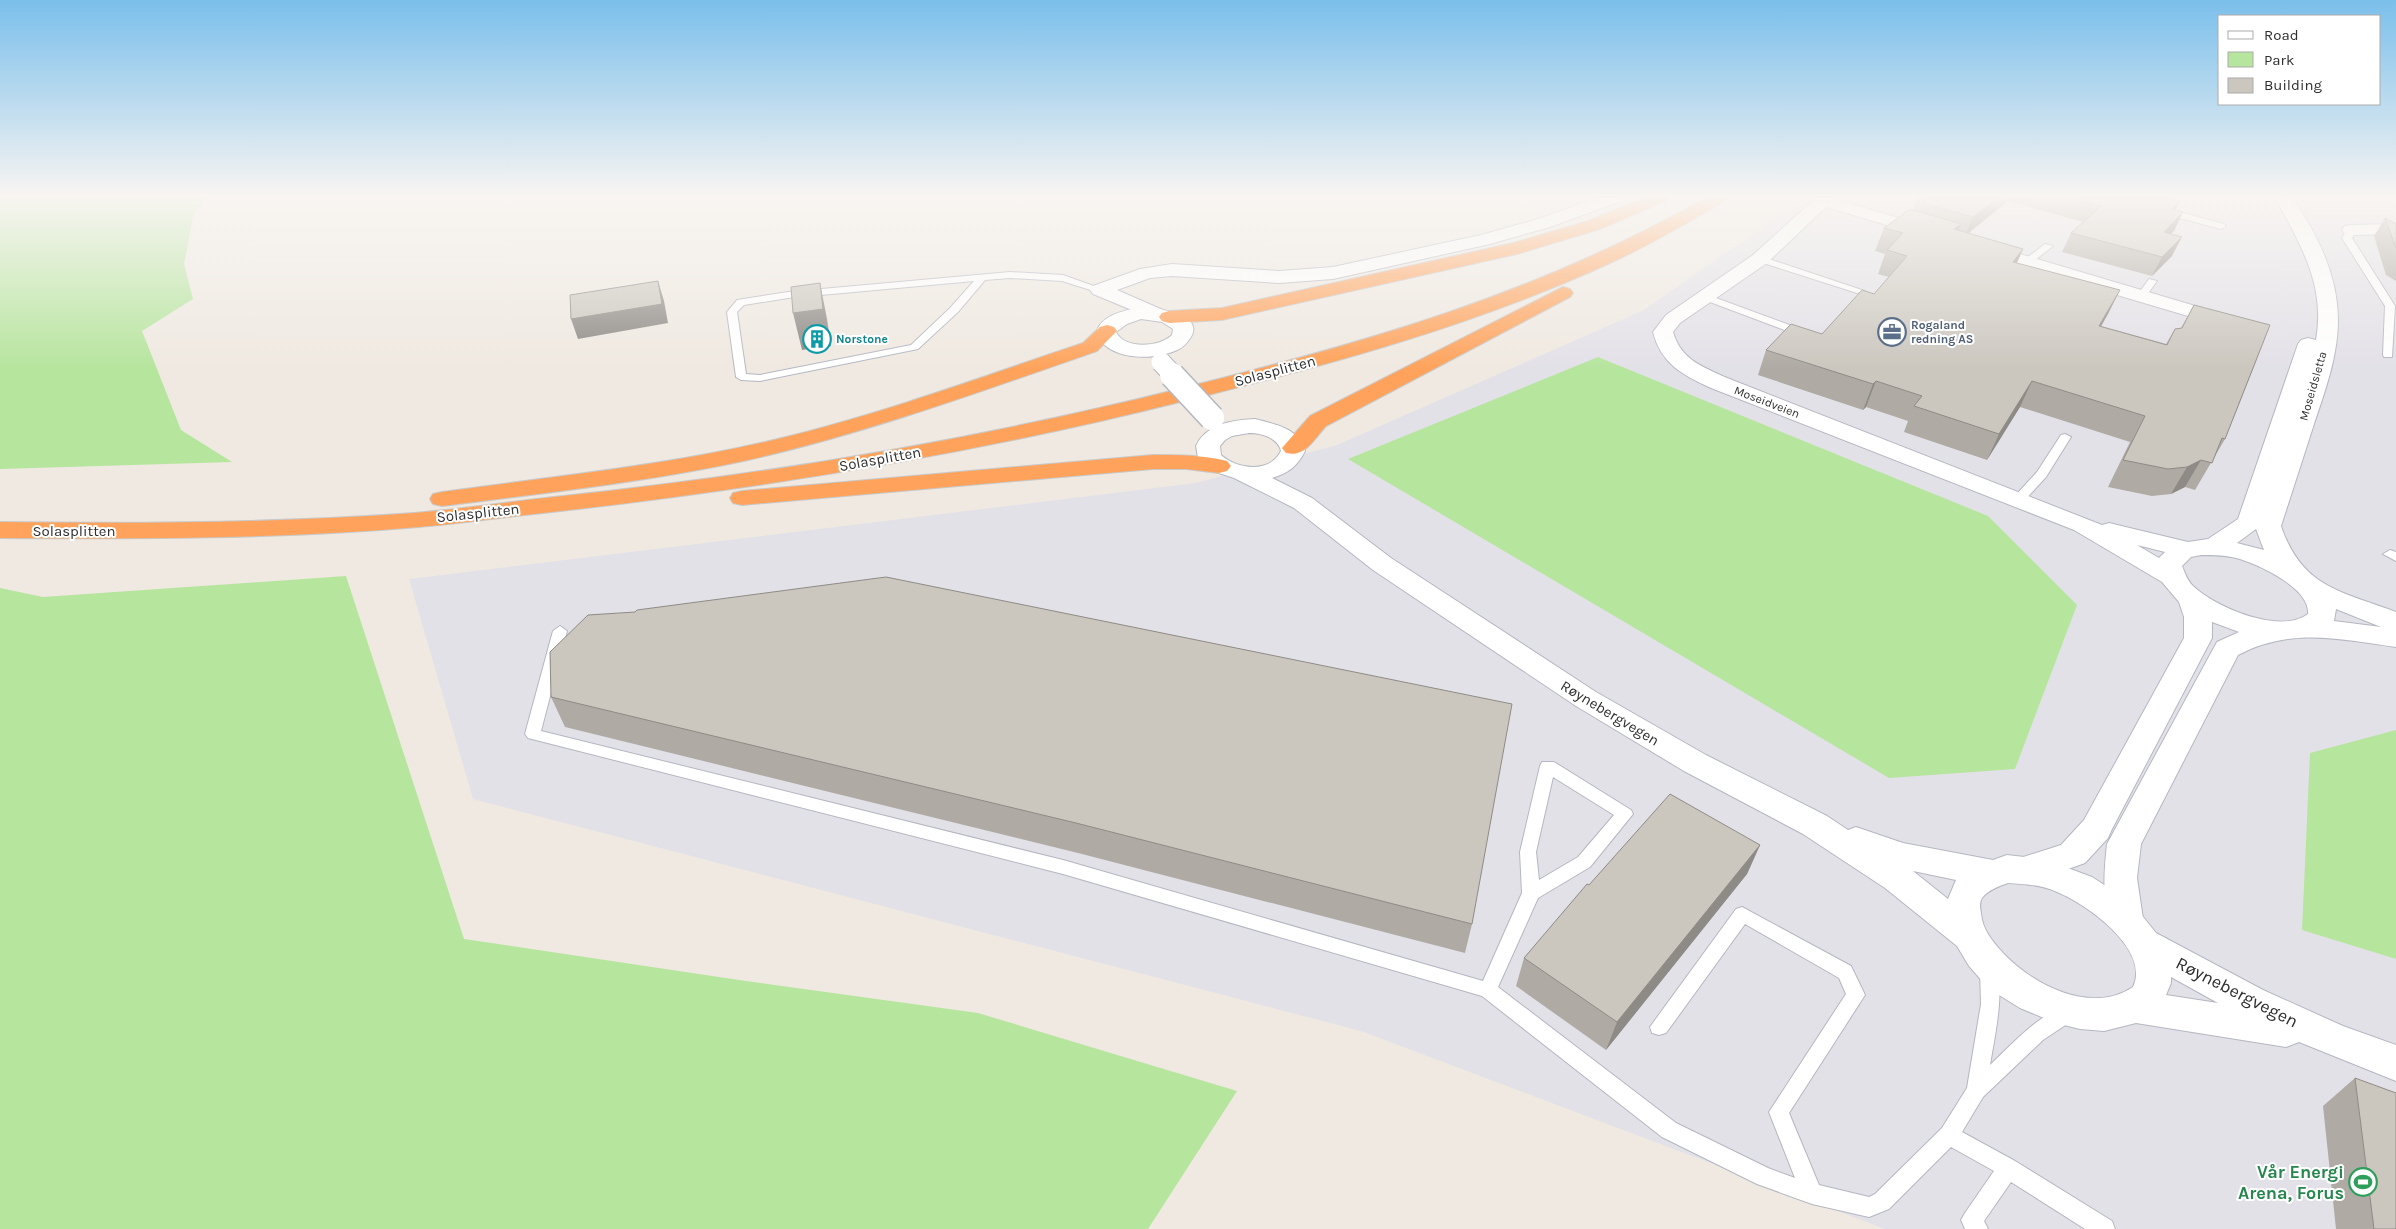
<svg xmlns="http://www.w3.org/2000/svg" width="2396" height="1229" viewBox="0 0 2396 1229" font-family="Karla,sans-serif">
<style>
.industrial{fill:#e3e1e8}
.green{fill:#b6e59e}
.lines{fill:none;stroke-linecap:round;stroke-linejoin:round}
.lane-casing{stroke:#b4b7c1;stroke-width:2}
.street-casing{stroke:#b4b7c1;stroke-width:2}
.secondary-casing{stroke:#b4b7c1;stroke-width:2}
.highway-casing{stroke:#c9c9c9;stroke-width:2}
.lane{fill:#fff;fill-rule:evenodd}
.street{fill:#fff;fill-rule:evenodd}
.secondary{fill:#fff;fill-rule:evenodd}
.highway{fill:#ffa35c;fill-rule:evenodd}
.secondary-bridge-far1-casing{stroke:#b4b7c1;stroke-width:21;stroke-linecap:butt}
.secondary-bridge-casing{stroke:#b4b7c1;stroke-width:27;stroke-linecap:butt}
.secondary-bridge-far1{stroke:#fff;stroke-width:19}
.secondary-bridge{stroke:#fff;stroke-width:24}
.wall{fill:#afaba4}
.shaded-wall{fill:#8e8b86}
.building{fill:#cbc7bf;stroke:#8e8b86}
.labels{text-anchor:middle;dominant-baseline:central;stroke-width:4;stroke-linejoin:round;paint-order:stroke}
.far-service-label{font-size:12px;font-weight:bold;fill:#4e5e75;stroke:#fff;text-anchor:start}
.far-culture-label{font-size:12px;font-weight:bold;fill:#0d838f;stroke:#fff;text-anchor:start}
.far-street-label{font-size:12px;fill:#2e2e2e;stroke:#fff}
.street-label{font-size:15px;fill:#2e2e2e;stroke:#fff}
.near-street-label{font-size:18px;fill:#2e2e2e;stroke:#fff}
.near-leisure-label{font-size:18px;font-weight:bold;fill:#27864d;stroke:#fff;text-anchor:end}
</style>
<rect width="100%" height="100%" fill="#efe9e1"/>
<path class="industrial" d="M1807,197h589v1032h-511l-524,-198 -888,-232 -64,-220 787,-96 141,-38 305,-134z"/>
<path class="green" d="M0,197h209l-15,15 -10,52 9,35 -51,32 39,99 51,32 -232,7z
M1598,357l390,159 89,89 -62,164 -126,9 -541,-319z
M346,576l118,363 275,41 239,33 259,78 -89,138h-1148v-641l43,9z
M2396,730v229l-94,-29 8,-177z"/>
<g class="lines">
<defs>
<path id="lane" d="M2164,208l60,16 2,2 -5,3 -60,-16 -1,-2z
M2348,228l8,2 -4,8 43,68 -3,51h-8l-1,-2 2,-49 -43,-68z
M2045,244l8,2 -23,18h-6v-4z
M1757,257h6l102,34 -8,2 -100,-32z
M1010,272l53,3 42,15 -5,3 -38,-12 -52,-3 -25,2 -27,32 -40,37 -158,32 -19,-1 -5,-3 -9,-65 10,-12 51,-8zM974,281l-24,27 -39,37 -151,30 -14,-1 -9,-62 7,-7 44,-7z
M2149,279l8,2 -13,18h-6l-2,-2z
M1705,294l90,33 1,2 -5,3 -4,-1 -85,-32 -2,-2z
M2065,434l6,3 -25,40 -23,25h-8l-2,-3 2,-3 22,-24 24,-37z
M2390,550l6,2v9l-13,-7z
M560,626l7,5 -26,100 522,129 420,121 39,-88 -2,-41 20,-86 2,-4h12l77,48 2,4 -43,53 -52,31 -40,89 178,136 92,45 27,10 -26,-66 77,-118 -7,-16 -94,-54 -79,109 -7,2 -7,-2 -2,-6 86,-118 6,-2 109,59 14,29 -76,118 30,72 50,12 6,-3 67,-66 25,-40 14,-84 -1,-34 3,-6 6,-2 6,2c11,23 -1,76 -5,101 23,-22 48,-50 79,-61l7,2 2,6 -2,6 -33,22 -60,57 -21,35 53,29 97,60 3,8h-30l-74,-47 -27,39 4,8h-23l-4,-9 4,-7 29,-42 -43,-24 -62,62 -20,8 -57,-13 -55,-20 -95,-47 -180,-141 -419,-122 -535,-136 -3,-4 28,-103zM1553,777l61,38 -36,42 -39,23 -3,-28z"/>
<path id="street" d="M1600,197h24l-3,4 -71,26 -60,17 -157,35 -54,4 -107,-7 -22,2 -33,12 46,20 3,4 -3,4 -7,2 -63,-26 -3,-4 3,-4 47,-17 32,-5 107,7 54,-4 148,-32 57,-16z
M1817,197h18l-1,2 99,29 3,4 -3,4 -6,1 -101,-30 -59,56 -87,60 -7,9c8,28 30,35 54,46l375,147 7,-2 79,19 20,-3 30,-20 60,-175 3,-4 7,-2 8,2c10,-57 -17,-97 -41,-143h16c26,35 47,79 47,123 0,36 -13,71 -24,104 -11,34 -22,68 -33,102 21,62 60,65 115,86v35c-56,-8 -106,-20 -158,8l-97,189 -4,34 6,41 -5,10 -12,5 -12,-5c-13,-26 -10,-57 -7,-85l110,-202 22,-10 -27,-10v16l-100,191 -4,9 -23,25 -59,21 -12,-4 -5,-10 5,-10 47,-15 23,-25 100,-182v-21l-5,-15 -17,-20 -88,-52 -363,-142c-28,-13 -50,-24 -58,-56l13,-17 87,-60zM2256,529l8,21 -27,-7zM2137,545l28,7 -6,6zM2201,555c13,0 26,0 39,4 21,7 70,29 68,55 -28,21 -93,-7 -115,-28 -6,-6 -8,-13 -11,-20l9,-9zM2336,609l45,18 -47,-6z
M2396,224v10l-45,1 -6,-1 -3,-4 3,-4 6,-1z
M1983,243l219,65 3,4 -3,4 -7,2 -7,-2 -212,-63 -2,-4 2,-4z"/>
<path id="secondary" d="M1141,307c13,1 64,6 50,30 -4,6 -8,11 -14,13 -23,11 -71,11 -81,-18 7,-18 27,-21 45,-25zM1141,319l21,3 11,7 -1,6c-12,12 -47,15 -56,-3l11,-8z
M1255,419c22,6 42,8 50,32 -8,16 -17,22 -33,27l40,20 79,60 205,134 110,63 121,61 21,14 8,-3 47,16 90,17 14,-5 26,3 24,6 35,13 40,26 24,30 107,57 80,36 53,19v36l-97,-39 -13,5 -150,-24 -32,8 -24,-2 -24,-6 -36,-15 -21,-13 -16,-13 -14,-16 -12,-20 -72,-58 -82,-54 -119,-63 -108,-65 -203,-136 -79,-62 -60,-30 -24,-8 -12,-13 -2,-11c10,-22 36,-26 59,-27zM1249,433c13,0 29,5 32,18 -11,22 -43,19 -60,4l-1,-9 5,-6 7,-4zM1913,871l43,9 -8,19zM2008,883c16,1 34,2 49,9 28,11 94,57 76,95 -42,28 -100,-2 -130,-34 -11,-12 -21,-24 -22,-40 -1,-5 -2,-10 1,-15 6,-8 17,-12 26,-15zM2171,977l47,26 -52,-8 5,-12z"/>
<path id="highway" d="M1646,197h23l-3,4 -66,28 -83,25 -295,66 -53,3 -7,-2 -3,-4 3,-4 7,-2 53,-3 291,-65 75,-22z
M1707,197h21l-3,4c-38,22 -77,45 -117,63 -136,62 -280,101 -424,137 -214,54 -431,89 -650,113 -38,4 -77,10 -115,13 -139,12 -280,12 -419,11v-16c138,2 276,1 414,-9 47,-4 94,-11 140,-16 211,-22 420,-57 625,-108 186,-46 361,-96 528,-192z
M1563,287l7,2 3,4 -3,4 -244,129c-12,13 -21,32 -40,27l-4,-5 28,-32z
M1107,325l7,2 3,4 -20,20c-115,40 -230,82 -349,109 -101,22 -204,33 -306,46l-9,-2 -3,-5 3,-5 9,-2c115,-16 231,-27 344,-55 101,-25 199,-61 297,-94l17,-16z
M1153,455c25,0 50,0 74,6l4,5 -4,5 -8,2 -33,-4h-33l-411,36 -9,-2 -3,-5 3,-5 9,-2z"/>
</defs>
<use href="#lane" class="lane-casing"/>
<use href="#street" class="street-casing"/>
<use href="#secondary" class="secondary-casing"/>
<use href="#highway" class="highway-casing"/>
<use href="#lane" class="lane"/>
<use href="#street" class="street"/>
<use href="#secondary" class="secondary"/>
<use href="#highway" class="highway"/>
<defs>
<path id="secondary-bridge-far1" d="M1161,362l13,14"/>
<path id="secondary-bridge" d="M1172,375l40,43"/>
</defs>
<use href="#secondary-bridge-far1" class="secondary-bridge-far1-casing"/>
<use href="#secondary-bridge" class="secondary-bridge-casing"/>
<use href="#secondary-bridge-far1" class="secondary-bridge-far1"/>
<use href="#secondary-bridge" class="secondary-bridge"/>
</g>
<path class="wall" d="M1918,197h247l10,13 -1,21 -4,3 2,22 -20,20 -90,-24 9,-19 12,-11 -75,-21 -40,32 55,16 -6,14 103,27 -19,36 65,18 9,-15 6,-1 13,-23 31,134 -30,51 -10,-3 -14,7 -19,2 -44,-9 22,-45 -110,-35 -33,53 -83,-28 4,-11 -42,-14 -3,3 -105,-35 8,-25 56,-16 52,-40 15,-17 -11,-3 7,-20 -10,-3 9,-23 29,-18z
M2385,218l11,6v57l-10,-6 -12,-39z
M550,652l922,272 -7,29 -387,-100 -513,-126 -14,-30z
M1760,845l-13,29 -141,176 -90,-64 8,-28 65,-73z
M2355,1078l41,151h-60l-13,-123z"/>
<path class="shaded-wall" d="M1999,197h11l-2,4 -43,35 8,-19z
M2180,201l-9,18 1,-10z
M2183,212l-9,19 -20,20 10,-19z
M1961,224l-10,23 3,-18z
M2182,237l-10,19 -20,20 10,-19z
M2023,249l-11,24 1,-11z
M658,281l6,20 4,22 -90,16 -7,-20z
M820,283l7,36 4,27 -29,4 -9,-37z
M2120,290l-12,24 -21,37 12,-25z
M1876,381l-10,26 -3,3 10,-26z
M2032,381l-12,26 -33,53 12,-26z
M2201,460l-16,27 -14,7 16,-27z
M1760,845l-13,29 -141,176 11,-28z"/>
<path class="building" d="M1919,197h80l-26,20 -51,-14 5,-4z
M2066,197h99l15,4 -8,8 11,3 -19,20 18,5 -20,20 -91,-24 30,-27z
M1910,209l51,15 -7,5 69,20 -10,13 107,28 -21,36 68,19 8,-16 7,-1 12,-23 76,20 -45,114 -3,-1 -10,25 -11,-3 -14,7 -19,2 -45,-9 22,-44 -113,-35 -33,53 -85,-28 8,-10 -46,-15 -3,3 -107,-34 25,-26 31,10 40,-44 12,4 33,-38 -20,-6 16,-17 -19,-5z
M2385,218l11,6v24z
M658,281l4,23 -91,15 -1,-24z
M820,283l3,26 -30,4 -2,-26z
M886,577l626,127 -40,220 -396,-101 -525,-126 -1,-45 38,-37 47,-3 2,-2z
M1670,794l90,51 -143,177 -93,-64 63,-74 2,1z
M2355,1078l41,15v136h-22z"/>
<linearGradient id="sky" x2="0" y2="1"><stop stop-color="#7abfeb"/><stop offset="0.53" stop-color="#f8f5f2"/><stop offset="1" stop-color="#f8f5f2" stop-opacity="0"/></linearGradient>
<rect width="2396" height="369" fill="url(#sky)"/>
<defs>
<symbol id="office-ring" viewBox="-11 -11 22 22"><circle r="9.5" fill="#fff" stroke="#5c6f8a" stroke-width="1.5"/><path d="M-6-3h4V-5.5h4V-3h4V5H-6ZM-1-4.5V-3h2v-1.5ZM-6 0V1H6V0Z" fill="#5c6f8a"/></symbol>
<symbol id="building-ring" viewBox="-11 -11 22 22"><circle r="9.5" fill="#fff" stroke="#0f9aa8" stroke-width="1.5"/><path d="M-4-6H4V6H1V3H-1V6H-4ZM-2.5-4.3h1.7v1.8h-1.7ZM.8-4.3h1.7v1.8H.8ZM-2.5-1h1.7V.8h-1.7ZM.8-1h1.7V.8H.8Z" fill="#0f9aa8"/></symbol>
<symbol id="stadium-ring" viewBox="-11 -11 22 22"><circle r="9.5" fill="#fff" stroke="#2e9e5b" stroke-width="1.5"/><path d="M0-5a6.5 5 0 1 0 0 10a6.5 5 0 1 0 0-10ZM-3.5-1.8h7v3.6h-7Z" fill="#2e9e5b"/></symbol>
</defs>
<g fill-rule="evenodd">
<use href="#office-ring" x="1876" y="316" width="32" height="32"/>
<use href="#building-ring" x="801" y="323" width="32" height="32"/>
<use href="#stadium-ring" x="2347" y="1166" width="32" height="32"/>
</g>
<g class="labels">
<g class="far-service-label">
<text x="1911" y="325">Rogaland<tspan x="1911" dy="14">redning AS</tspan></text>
</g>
<g class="far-culture-label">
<text x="836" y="339">Norstone</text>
</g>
<g class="far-street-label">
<text transform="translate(2313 386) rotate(-74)">Moseidsletta</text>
<text transform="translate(1767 402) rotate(21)">Moseidveien</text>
</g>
<g class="street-label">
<text transform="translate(1275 371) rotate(-15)">Solasplitten</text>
<text transform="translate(880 459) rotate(-10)">Solasplitten</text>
<text transform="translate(478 513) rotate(-6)">Solasplitten</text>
<text x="74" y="531">Solasplitten</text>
<text transform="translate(1610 713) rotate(31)">Røynebergvegen</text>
</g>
<g class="near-street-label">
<text transform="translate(2237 992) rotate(27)">Røynebergvegen</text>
</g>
<g class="near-leisure-label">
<text x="2344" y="1172">Vår Energi<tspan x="2344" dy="21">Arena, Forus</tspan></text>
</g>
</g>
<rect x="2218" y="15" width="162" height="90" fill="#ffffff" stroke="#ababab"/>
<rect x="2228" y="31" width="25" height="8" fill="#ffffff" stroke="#ababab"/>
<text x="2264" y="40" font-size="15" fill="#2e2e2e">Road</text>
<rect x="2228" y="52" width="25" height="15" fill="#b6e59e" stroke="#ababab"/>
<text x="2264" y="65" font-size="15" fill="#2e2e2e">Park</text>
<rect x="2228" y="78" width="25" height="15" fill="#cbc7bf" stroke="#ababab"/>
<text x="2264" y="90" font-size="15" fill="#2e2e2e">Building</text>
</svg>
